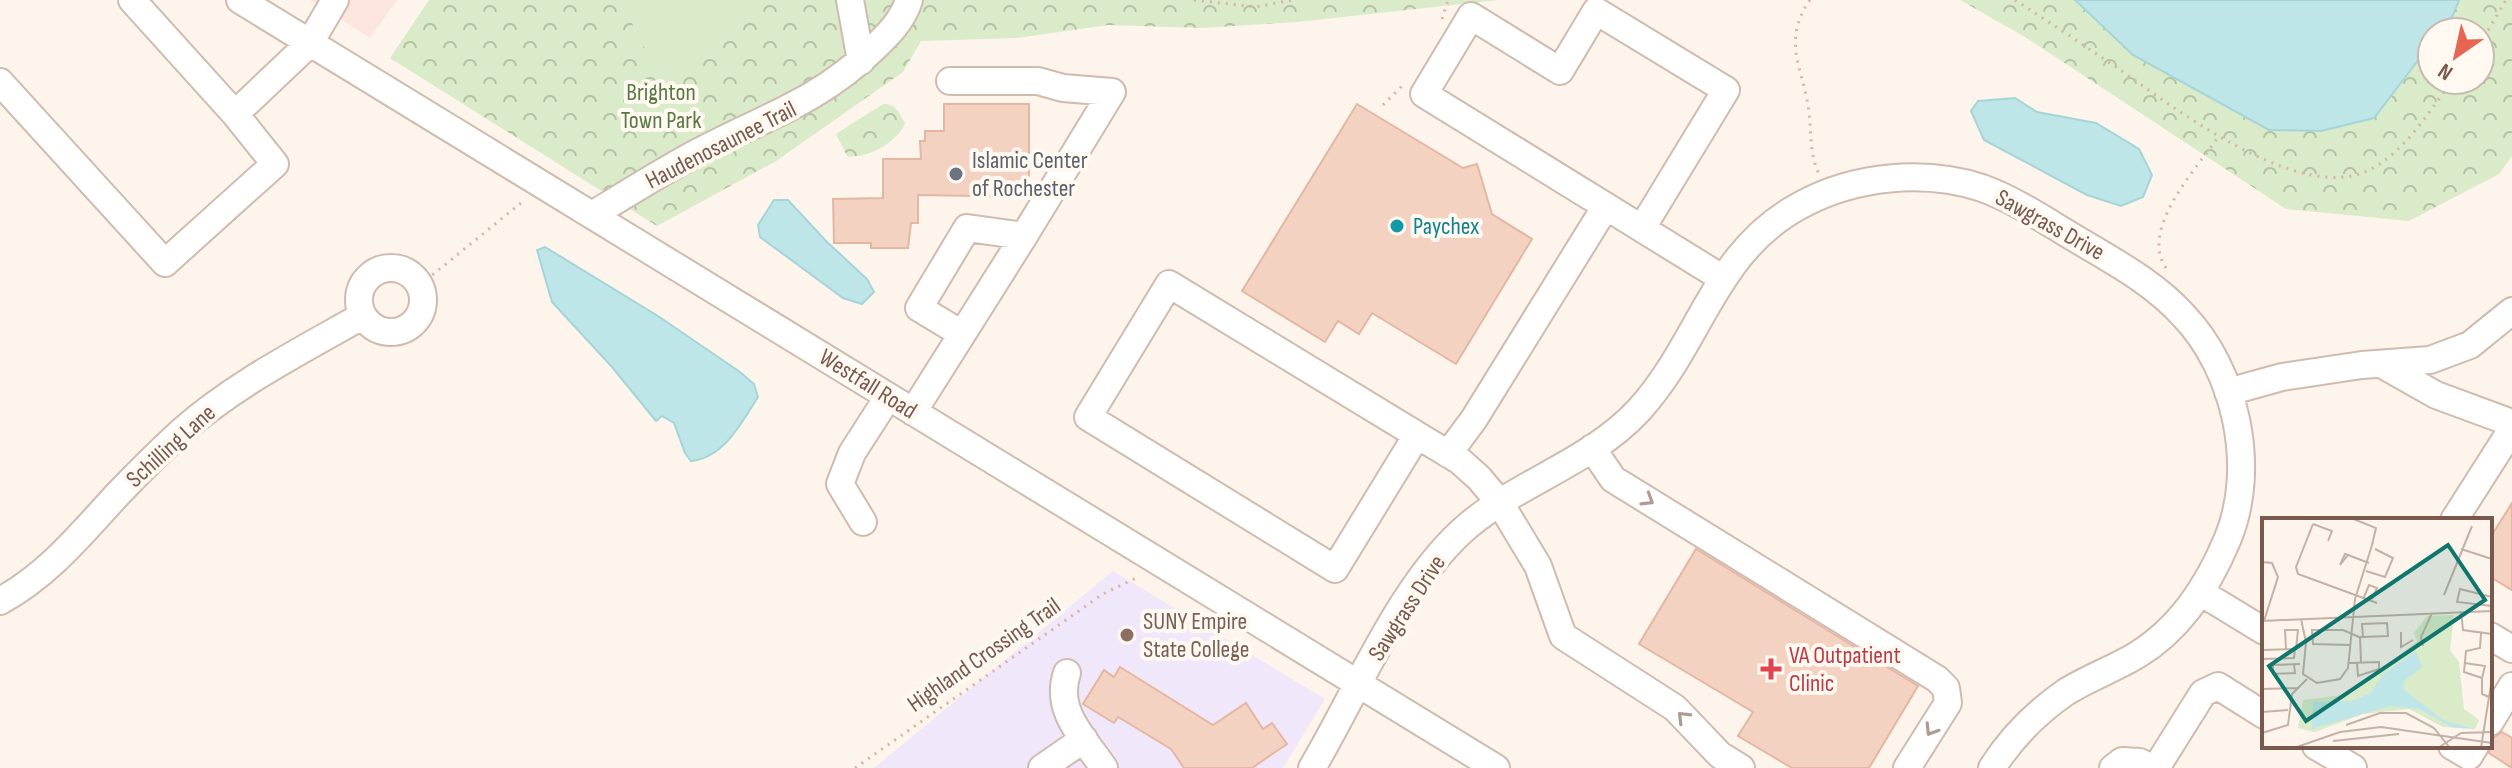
<svg xmlns="http://www.w3.org/2000/svg" width="2512" height="768" viewBox="0 0 2512 768" font-family="'Sofia Sans Condensed',sans-serif">
<style>
.commercial{fill:#fde5df}
.education{fill:#f1e7fa}
.forest{fill:url(#forest-crowns);fill-rule:evenodd}
.pitch{fill:#d9ebc8}
.water{fill:#bee5e7;stroke:#a4d5d9;stroke-width:2}
.building{fill:#f3d2c2;stroke:#e5b7a2;stroke-width:2}
.lines{fill:none;stroke-linecap:round;stroke-linejoin:round}
.minor-casing{stroke:#d0bbaf;stroke-width:30}
.path{stroke:#d8b4a4;stroke-width:3;stroke-dasharray:2 6;stroke-linecap:butt}
.minor{stroke:#fff;stroke-width:26}
.oneway{stroke:#af9b94}
.worship-dot{fill:#6b7280;stroke:#fff9f2;stroke-width:3}
.culture-dot{fill:#0f9aa8;stroke:#fff9f2;stroke-width:3}
.education-dot{fill:#8d6e63;stroke:#fff9f2;stroke-width:3}
.health-dot{fill:#e0444e;stroke:#fff9f2;stroke-width:3}
.labels{text-anchor:middle;dominant-baseline:central;stroke-width:8;stroke-linejoin:round;paint-order:stroke}
.park-label{font-size:24px;fill:#567941;stroke:#fff9f2}
.street-label{font-size:24px;fill:#79594d;stroke:#fff9f2}
.worship-label{font-size:24px;fill:#5b616d;stroke:#fff9f2;text-anchor:start}
.culture-label{font-size:24px;fill:#0d838f;stroke:#fff9f2;text-anchor:start}
.education-label{font-size:24px;fill:#785e54;stroke:#fff9f2;text-anchor:start}
.health-label{font-size:24px;fill:#be3a42;stroke:#fff9f2;text-anchor:start}
.inset-road{fill:none;stroke:#c4b1a7;stroke-width:2}
.view{fill:#0f766e;fill-opacity:0.15;stroke:#0f766e;stroke-width:4}
.inset-edge{fill:none;stroke:#79594d;stroke-width:4}
</style>
<defs>
<pattern id="forest-crowns" width="20" height="18" patternUnits="userSpaceOnUse" patternTransform="scale(2)"><rect width="20" height="18" fill="#d9ebc8"/><path d="M2 6a3 3 0 1 1 6 0M12 15a3 3 0 1 1 6 0" fill="none" stroke="#b5c1a5"/></pattern>
</defs>
<rect width="100%" height="100%" fill="#fdf4eb"/>
<path class="commercial" d="M310,0h87l-27,38z"/>
<path class="education" d="M1113,571l212,128 -42,69h-409z"/>
<path class="forest" d="M429,0h1069l-201,22 -94,6 -95,-3 -91,13 -96,3 -18,31 -127,89 -119,65 -267,-168z
M1960,0h552v156l-13,18 -90,47 -123,-12 -261,-172zM2432,32h48v48h-48z
M883,104c13,-1 16,9 22,19 -6,18 -39,37 -58,33l-11,-22z"/>
<path class="pitch" d="M626,0h143l-102,75 -31,-38z"/>
<path class="water" d="M2075,0h384l-6,15 -13,17h-8v10l-58,76 -53,13 -52,-1 -136,-75z
M2015,98l22,14 59,11 43,26 13,26 -9,22 -22,9 -34,-11 -103,-55 -13,-29 7,-10z
M774,200h14l38,41 41,38 7,13 -12,12 -19,-6 -83,-61 -2,-12z
M545,247l113,69 82,56 14,12 4,13c-16,25 -34,61 -67,64l-6,-8 -11,-30 -12,-7 -6,5 -44,-54 -60,-65 -15,-52z"/>
<path class="building" d="M944,104h85v93l-111,-2v28h-7l-3,25h-37v-5h-37l-1,-44 50,-1v-39h38l-1,-18h5v-10h19z
M1357,104l106,64 14,-4 15,50 40,25 -76,125 -84,-51 -13,21 -21,-13 -13,21 -83,-51z
M2512,503v87l-22,-13v-39z
M1696,549l222,137 -49,82h-77l-54,-32 15,-24 -114,-68z
M1120,667l93,58 33,-22 17,26 9,-6 15,21 -35,24h-68l-13,-19 -53,-32 -4,6 -31,-19 21,-34 10,7z
M2502,732l10,6v30l-23,-15 1,-13z"/>
<g class="lines">
<defs>
<path id="minor" d="M240,0l1256,768
M850,0l11,61
M950,81h88l25,7 49,4 -88,144
M0,82l165,181 110,-99 -40,-50 -103,-114
M235,114l75,-71 25,-43
M592,215c33,-20 66,-41 101,-60 66,-36 123,-51 180,-106 15,-14 30,-29 36,-49
M1642,228l84,-138 -130,-79 -36,60 -89,-55 -47,78 298,184
M359 300a32 32 0 1 1 64 0a32 32 0 1 1-64 0Z
M2383,365l53,30 76,28
M2228,392l54,-15 80,-12 68,-5 40,-15 42,-34
M913,412l111,-176 -57,-8 -48,80 43,26
M1417,435l-82,134 -247,-152 81,-133 248,151 43,26 19,17 21,25 38,63 25,70 112,72 45,47 21,13
M1592,448l21,31 324,200 9,9 2,15 -41,65
M1448,454l26,-35 132,-213
M2454,520l58,-91
M863,522l-23,-38 12,-31 36,-56
M2200,592l64,39
M0,601c48,-26 81,-67 117,-106 21,-22 43,-44 65,-64 53,-47 119,-80 180,-115
M2490,636l22,13
M1067,673c-13,38 17,65 37,95
M2490,722l22,-36
M2316,746l37,22
M2452,746l17,10 6,-10
M1042,768l42,-29
M1312,768c45,-76 91,-189 158,-244 52,-43 122,-63 169,-114 62,-68 75,-159 162,-205 53,-29 123,-36 181,-17 36,13 68,36 101,55 35,21 72,41 100,72 53,55 74,152 45,223 -19,46 -48,91 -91,117 -23,14 -49,23 -71,37 -29,20 -55,46 -74,76
M2113,768l9,-7 18,1 10,6
M2156,768l47,-75 15,-7 46,29"/>
</defs>
<use href="#minor" class="minor-casing"/>
<path class="path" d="M1194,0l62,7 36,-7
M1810,0c-30,43 -5,71 -1,113 3,23 0,39 10,61
M2015,0c34,22 68,45 101,67 56,39 185,140 255,102 35,-18 58,-58 82,-89
M1442,19l6,-19
M2480,44l26,-44
M1383,105l21,-21
M2166,268c-27,-39 31,-100 53,-132
M420,285l101,-82
M855,768l248,-174 35,-17"/>
<use href="#minor" class="minor"/>
</g>
<defs><path id="oneway-chevron" d="M-2-3.5L2.5 0L-2 3.5" fill="none" stroke-width="1.6" stroke-linecap="round" stroke-linejoin="round" transform="scale(2)"/></defs>
<g class="oneway">
<use href="#oneway-chevron" transform="translate(1648 500) rotate(32)"/>
<use href="#oneway-chevron" transform="translate(1683 717) rotate(-135)"/>
<use href="#oneway-chevron" transform="translate(1931 730) rotate(122)"/>
</g>
<circle class="worship-dot" cx="956" cy="174" r="8"/>
<circle class="culture-dot" cx="1397" cy="226" r="8"/>
<circle class="education-dot" cx="1127" cy="635" r="8"/>
<path class="health-dot" d="M1767 657h8v8h8v8h-8v8h-8v-8h-8v-8h8z"/>
<g class="labels">
<g class="park-label">
<text x="661" y="92">Brighton<tspan x="661" dy="28">Town Park</tspan></text>
</g>
<g class="street-label">
<text transform="translate(721 145) rotate(-27)">Haudenosaunee Trail</text>
<text transform="translate(2050 225) rotate(29)">Sawgrass Drive</text>
<text transform="translate(868 384) rotate(32)">Westfall Road</text>
<text transform="translate(171 446) rotate(-42)">Schilling Lane</text>
<text transform="translate(1407 608) rotate(-57)">Sawgrass Drive</text>
<text transform="translate(984 655) rotate(-35)">Highland Crossing Trail</text>
</g>
<g class="worship-label">
<text x="972" y="160">Islamic Center<tspan x="972" dy="28">of Rochester</tspan></text>
</g>
<g class="culture-label">
<text x="1413" y="226">Paychex</text>
</g>
<g class="education-label">
<text x="1143" y="621">SUNY Empire<tspan x="1143" dy="28">State College</tspan></text>
</g>
<g class="health-label">
<text x="1789" y="655">VA Outpatient<tspan x="1789" dy="28">Clinic</tspan></text>
</g>
</g>
<g transform="translate(2262 518)">
<rect width="230" height="230" fill="#fdf4eb"/>
<path d="M192,97l-4,35 9,12 5,47 15,11 -4,9 -32,-2 -34,-18 -46,5 -48,18 -17,-4 5,-28 48,-6 66,-53 -3,-8 13,-17z" fill="#d9ebc8"/>
<path d="M154,133l6,16 -18,14 -1,8 40,31 31,9 -23,-2 -31,-18 -30,-3 -78,23 1,-27 39,-1 19,-8 11,-18z" fill="#bee5e7"/>
<path class="inset-road" d="M89,0l25,10 -4,17M51,6l-17,43 2,7 79,29M51,6l19,7 -4,10M199,31l31,10M86,37l-8,10 5,-11 3,1 21,8M0,44l10,1 6,14 -14,44M104,53l19,6 8,-19 -18,-9M182,77l28,-69M102,79l5,-12 8,3 -5,11M230,79l-32,-8 -3,13 35,4M199,93l2,19 29,4M39,101l5,23 -3,32 14,9 23,-4 8,-11 7,-69 18,-57M0,103l230,-10M139,114v15l12,-7M219,115l-1,15 -14,3 -2,21 18,6v16l7,3M98,119l1,25M88,127l-37,-1 -1,-14h31l16,7h4l25,-1 -1,-13 -25,1 1,13M161,128l-2,-9 11,-24M0,132l34,-1 2,-19h-13l1,19M0,141l32,-1 1,-9M87,145l30,-1v7l-21,7 -1,-13M203,145l20,3 -3,12M32,146l1,9 -22,1v-9l27,-1M0,171l36,-1M0,194l26,-2M84,207l34,-12h26l28,15 16,20M0,215l26,-8 4,-31 15,-15M71,223l66,-7M32,230l46,-16 41,-5 111,16M62,230h43M176,230l23,-15 31,-1M219,230l11,-70"/>
<path class="view" d="M186,27l37,55 -179,121 -37,-55z"/>
<rect width="230" height="230" class="inset-edge"/>
</g>
<g transform="translate(2456 56) rotate(214)"><circle r="38" fill="#fff9f2" stroke="#c9b9b0" stroke-width="2"/>
<path d="M0-6L14 30L0 20L-14 30Z" fill="#e66651"/>
<text y="-12" font-size="22" font-weight="bold" text-anchor="middle" fill="#79594d">N</text>
</g>
</svg>
